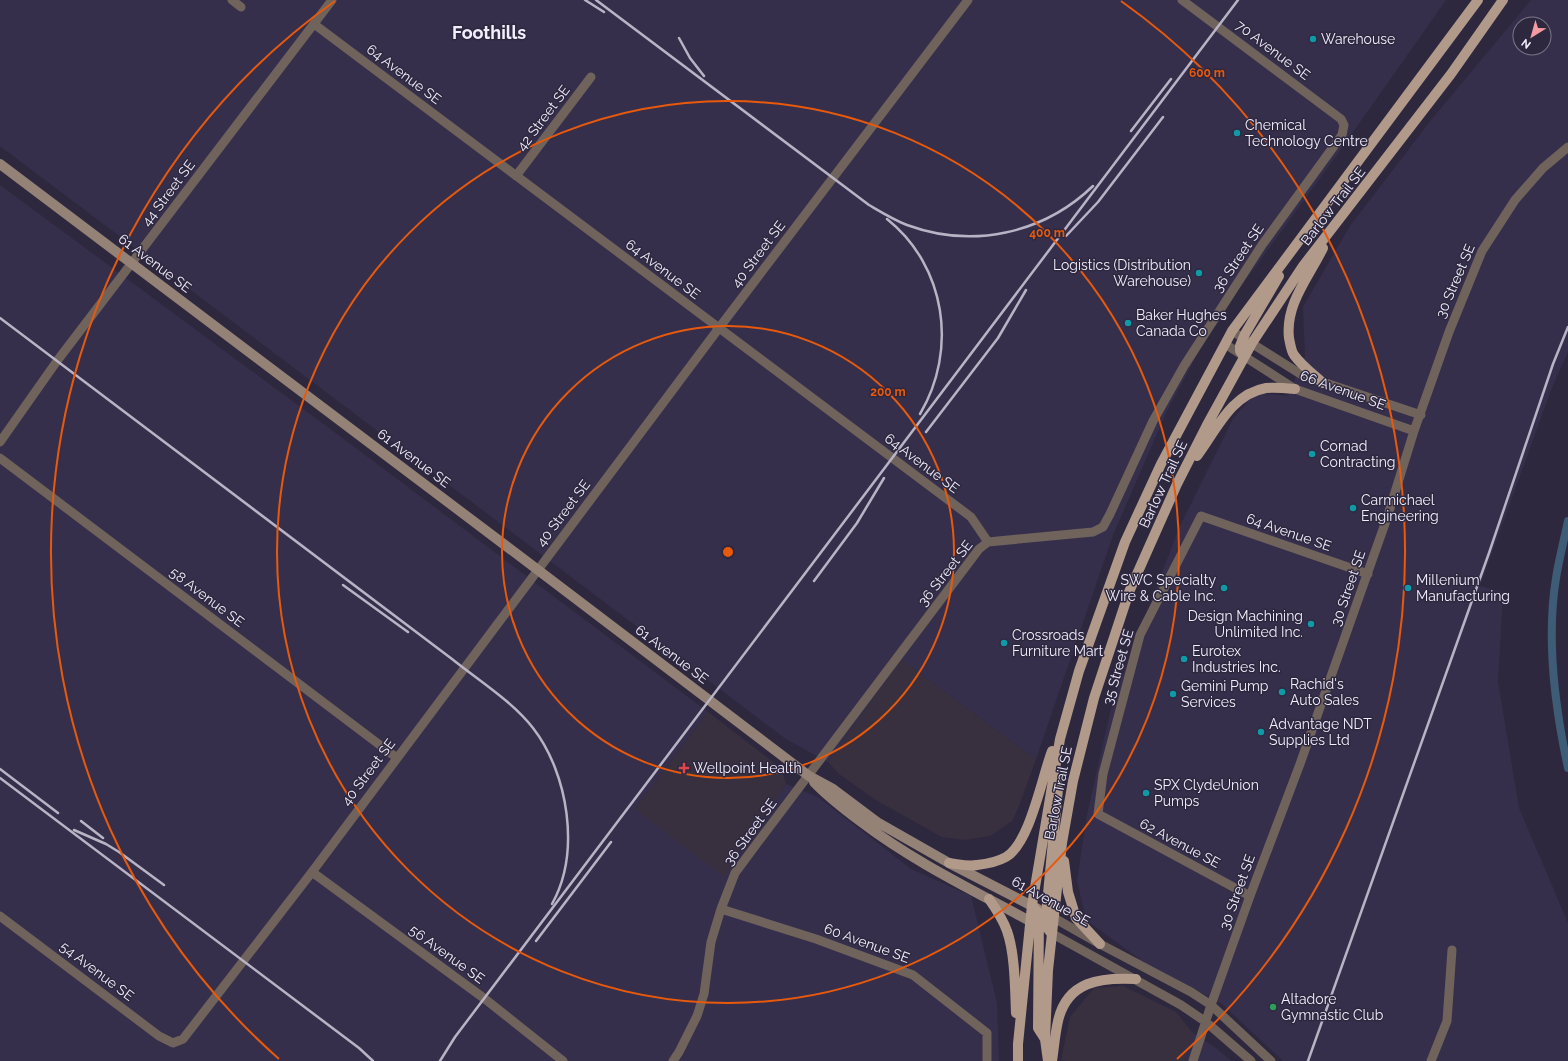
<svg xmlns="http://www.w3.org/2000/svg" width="1568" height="1061" viewBox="0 0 1568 1061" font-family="Raleway,sans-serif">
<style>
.commercial{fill:#39303f}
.built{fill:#362f4c;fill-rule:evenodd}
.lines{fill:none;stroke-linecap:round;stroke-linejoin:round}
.canal{stroke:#3f5c76;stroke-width:8}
.street{stroke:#6f635c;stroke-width:9}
.secondary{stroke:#958277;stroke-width:10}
.primary{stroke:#b29a8b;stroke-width:10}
.rail{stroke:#b8b4c5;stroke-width:2.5}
.ring{fill:none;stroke:#e8590c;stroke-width:2}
.culture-dot{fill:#0f9aa8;stroke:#2e283f;stroke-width:1.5}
.health-dot{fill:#e0444e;stroke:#2e283f;stroke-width:1.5}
.leisure-dot{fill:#2e9e5b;stroke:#2e283f;stroke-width:1.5}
.labels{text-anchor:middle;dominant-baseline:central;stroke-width:3;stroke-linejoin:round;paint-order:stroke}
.poi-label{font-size:14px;fill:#f1eefd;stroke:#2e283f;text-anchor:start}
.street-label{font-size:14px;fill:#f1eefd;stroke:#2e283f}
.district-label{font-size:18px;font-weight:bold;fill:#f1eefd;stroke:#2e283f}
.centre{fill:#e8590c;stroke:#2e283f;stroke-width:2}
.ring-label{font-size:12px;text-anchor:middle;font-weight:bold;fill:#e8590c;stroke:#2e283f;stroke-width:3;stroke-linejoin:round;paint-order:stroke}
</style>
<rect width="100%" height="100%" fill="#2e283f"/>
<path class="commercial" d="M901,659l135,100 -17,47 -7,15 -22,15 -25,4 -23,-3 -66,-37 -37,-26 -11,-12z
M708,712l73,56 5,16 -62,94 -89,-69z
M1123,986l53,26 17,21 -8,28h-118l-6,-1 9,-43 24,-29z"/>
<path class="built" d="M0,0h1446l-107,152 -126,173 -47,88 -53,122 -77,224 -135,-100 -73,103 -42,-23 -786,-593z
M1531,0h37v352l-17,38 -71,196 23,6 -5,90 21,126 49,115v138h-285l-61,-57 -81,-44 -55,-40 -9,-40 10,-65 26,-115 67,-174 53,-107 22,-26 33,3 17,-40 -2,-49 47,-81 82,-107zM1520,24h24v24h-24z
M0,185l341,252 367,275 -73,97 89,68 62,-93 32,13 93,72 60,27 26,107 2,58h-999z
M1193,1033l24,16 14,12h-46z"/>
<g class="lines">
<path class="canal" d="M1568,521c-4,19 -9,38 -12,57 -10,61 -1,130 12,190"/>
<path class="street" d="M232,0l9,7
M314,24l657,493 17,25
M516,176l75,-99
M1232,331l70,44 119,40
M1225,344l70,45 119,42
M0,442l57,-81 275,-361
M0,458l397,300
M312,872l173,127 78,62
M1250,896l-152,-82 5,-40 37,-139 61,-119 167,58
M721,909l95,30 97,36 74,58v28
M0,916l159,120 14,7 10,-4 129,-167 407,-544 249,-328
M1054,918l46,26 91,48 20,13 60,56
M1051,933l130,72 25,17 45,39
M673,1061l6,-9 18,-36 7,-22 7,-52 10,-33 14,-36 20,-27 224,-297 9,-7 105,-10 10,-5 7,-13 43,-93 31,-55 78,-121 80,-110 2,-10 -3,-6 -159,-119
M1193,1061l18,-56 39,-109 50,-132 87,-246 27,-87 35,-99 33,-81 33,-51 28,-32 25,-21
M1431,1061l16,-40 5,-71"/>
<path class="secondary" d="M0,164l538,406 271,206 24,13 44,33 72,41 89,46
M814,782c14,15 30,27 46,39 55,42 117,71 177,104"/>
<path class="primary" d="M1323,248c-14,29 -38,56 -34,90 1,5 2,13 5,17 8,11 19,19 29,28
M1244,357l-4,-6v-5l5,-12 34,-58
M1197,456c19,-25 34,-62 69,-68 9,-1 19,0 29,1
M1064,861l4,31 8,26 24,26
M949,863c9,1 19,4 28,2 10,-1 20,-3 29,-8 24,-14 36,-80 46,-106
M989,899c7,10 14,20 18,32 8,22 8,58 9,82
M1032,905l7,9 -1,114 7,11
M1051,933l-6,-8 13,-136 -3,-13
M1018,1061v-17l14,-139 28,-166 19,-68 46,-129 36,-78 71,-133 246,-331
M1048,1061l-3,-22 3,-69 14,-127 11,-62 21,-83 35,-106 48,-108 30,-59 45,-82 51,-77 148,-192 52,-74
M1052,1061c2,-13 3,-27 6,-40 9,-40 43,-44 78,-42"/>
<path class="rail" d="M585,0l19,12
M596,0l273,205c12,7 25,15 38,20 65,24 136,9 186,-39
M679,38l11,20 14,18
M1131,131l40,-52
M887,219c59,47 71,131 33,195
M1066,236l32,-34 65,-85
M0,318l452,341c26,21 60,42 81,69 35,45 48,124 19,176
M926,432l72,-94 28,-48
M814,581l43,-58 27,-45
M343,585l65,47
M0,769l58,44
M0,778l359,270 14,13
M81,821l22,17
M74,830l32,14 13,8 45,33
M536,941l75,-99
M440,1061l15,-24 783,-1037
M1308,1061l181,-508 64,-189 15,-37"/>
</g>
<g class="ring">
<circle cx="728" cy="552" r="226"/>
<circle cx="728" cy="552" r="451"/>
<path d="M279 1059A677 677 0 0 1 335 1M1121 1A677 677 0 0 1 1177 1059"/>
</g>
<g class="culture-dot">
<circle cx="1313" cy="39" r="4"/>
<circle cx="1237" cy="133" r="4"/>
<circle cx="1199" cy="273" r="4"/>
<circle cx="1128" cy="323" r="4"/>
<circle cx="1312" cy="454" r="4"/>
<circle cx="1353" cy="508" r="4"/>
<circle cx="1224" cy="588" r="4"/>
<circle cx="1408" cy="588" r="4"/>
<circle cx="1311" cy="624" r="4"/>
<circle cx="1004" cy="643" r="4"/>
<circle cx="1184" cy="659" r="4"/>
<circle cx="1282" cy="692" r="4"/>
<circle cx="1173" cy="694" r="4"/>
<circle cx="1261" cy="732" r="4"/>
<circle cx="1146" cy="793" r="4"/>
</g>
<path class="health-dot" d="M682 762h4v4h4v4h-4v4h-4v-4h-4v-4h4z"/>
<circle class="leisure-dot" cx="1273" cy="1007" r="4"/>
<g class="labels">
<g class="poi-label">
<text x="1321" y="39">Warehouse</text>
<text x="1245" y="125">Chemical<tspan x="1245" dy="16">Technology Centre</tspan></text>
<text x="1191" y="265" text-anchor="end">Logistics (Distribution<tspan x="1191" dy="16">Warehouse)</tspan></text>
<text x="1136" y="315">Baker Hughes<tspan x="1136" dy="16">Canada Co</tspan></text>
<text x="1320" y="446">Cornad<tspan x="1320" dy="16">Contracting</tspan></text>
<text x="1361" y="500">Carmichael<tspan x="1361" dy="16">Engineering</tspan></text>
<text x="1216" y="580" text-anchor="end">SWC Specialty<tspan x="1216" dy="16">Wire &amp; Cable Inc.</tspan></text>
<text x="1416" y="580">Millenium<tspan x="1416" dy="16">Manufacturing</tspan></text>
<text x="1303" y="616" text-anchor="end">Design Machining<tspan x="1303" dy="16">Unlimited Inc.</tspan></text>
<text x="1012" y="635">Crossroads<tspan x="1012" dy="16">Furniture Mart</tspan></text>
<text x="1192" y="651">Eurotex<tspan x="1192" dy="16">Industries Inc.</tspan></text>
<text x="1290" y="684">Rachid's<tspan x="1290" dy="16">Auto Sales</tspan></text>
<text x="1181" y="686">Gemini Pump<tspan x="1181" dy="16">Services</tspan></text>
<text x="1269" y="724">Advantage NDT<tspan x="1269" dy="16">Supplies Ltd</tspan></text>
<text x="693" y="768">Wellpoint Health</text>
<text x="1154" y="785">SPX ClydeUnion<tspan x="1154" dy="16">Pumps</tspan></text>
<text x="1281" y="999">Altadore<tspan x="1281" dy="16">Gymnastic Club</tspan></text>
</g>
<g class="street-label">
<text transform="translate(1273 50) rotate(37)">70 Avenue SE</text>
<text transform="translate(404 74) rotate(37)">64 Avenue SE</text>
<text transform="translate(543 118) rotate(-53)">42 Street SE</text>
<text transform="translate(168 193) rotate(-53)">44 Street SE</text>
<text transform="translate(1333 206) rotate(-52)">Barlow Trail SE</text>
<text transform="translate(758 254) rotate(-53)">40 Street SE</text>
<text transform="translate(1238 258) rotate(-56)">36 Street SE</text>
<text transform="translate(155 263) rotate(37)">61 Avenue SE</text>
<text transform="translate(663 269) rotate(37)">64 Avenue SE</text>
<text transform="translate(1455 281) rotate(-67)">30 Street SE</text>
<text transform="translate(1343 390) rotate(20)">66 Avenue SE</text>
<text transform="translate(414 458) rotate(37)">61 Avenue SE</text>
<text transform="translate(922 463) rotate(37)">64 Avenue SE</text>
<text transform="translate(1163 484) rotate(-65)">Barlow Trail SE</text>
<text transform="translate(563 513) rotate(-53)">40 Street SE</text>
<text transform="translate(1289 532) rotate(19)">64 Avenue SE</text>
<text transform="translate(945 573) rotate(-52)">36 Street SE</text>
<text transform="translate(1348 588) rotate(-71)">30 Street SE</text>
<text transform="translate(207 597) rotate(37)">58 Avenue SE</text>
<text transform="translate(672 654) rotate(37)">61 Avenue SE</text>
<text transform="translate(1118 667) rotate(-74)">35 Street SE</text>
<text transform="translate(368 772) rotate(-53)">40 Street SE</text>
<text transform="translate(1058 793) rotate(-79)">Barlow Trail SE</text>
<text transform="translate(750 832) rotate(-54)">36 Street SE</text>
<text transform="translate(1180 843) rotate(28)">62 Avenue SE</text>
<text transform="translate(1237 892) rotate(-70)">30 Street SE</text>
<text transform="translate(1051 901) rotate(29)">61 Avenue SE</text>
<text transform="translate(867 943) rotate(20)">60 Avenue SE</text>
<text transform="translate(447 954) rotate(36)">56 Avenue SE</text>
<text transform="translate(97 971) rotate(37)">54 Avenue SE</text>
</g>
<g class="district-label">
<text x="489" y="32">Foothills</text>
</g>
</g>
<circle cx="728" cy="552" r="6" class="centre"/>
<g class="ring-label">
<text x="1207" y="77">600 m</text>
<text x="1047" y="237">400 m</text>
<text x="888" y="396">200 m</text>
</g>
<g transform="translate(1532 36) rotate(217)"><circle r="19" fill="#2e283f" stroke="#7c778b"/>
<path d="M0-3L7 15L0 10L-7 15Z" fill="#f49aa0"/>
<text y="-6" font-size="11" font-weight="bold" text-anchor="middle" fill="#f1eefd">N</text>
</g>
</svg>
